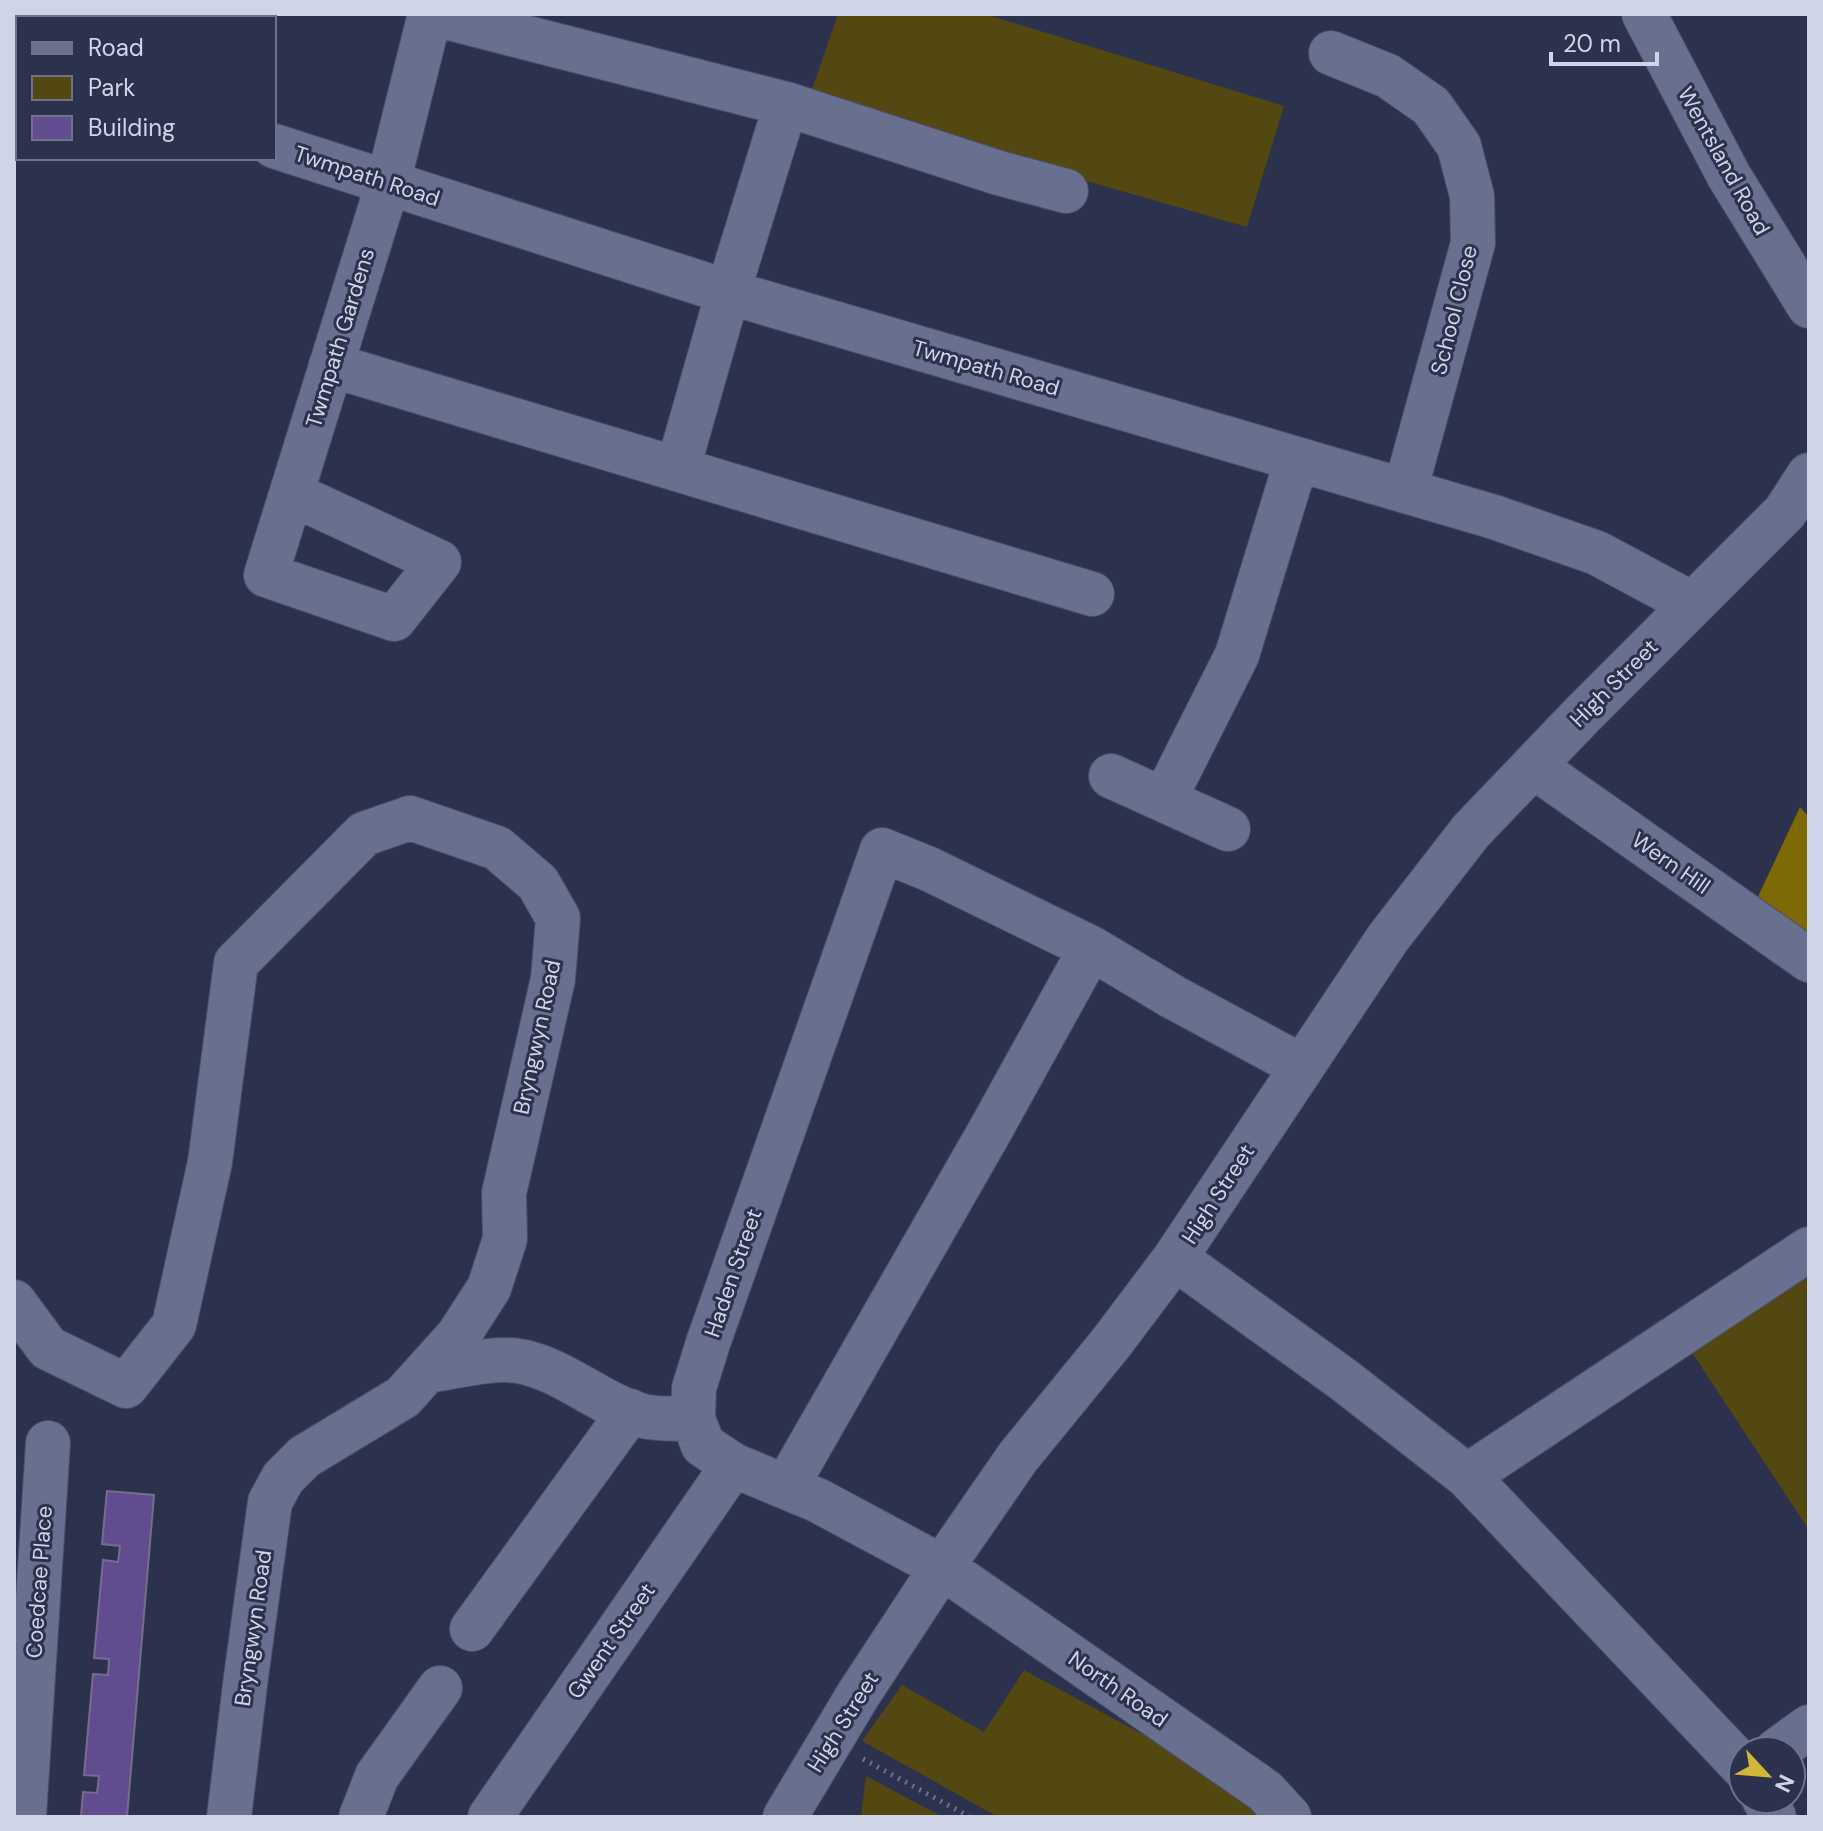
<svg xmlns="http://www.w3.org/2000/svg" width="1823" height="1831" viewBox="0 0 1823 1831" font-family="'DM Sans',sans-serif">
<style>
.green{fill:#534712}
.forest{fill:#7e6a05}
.building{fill:#614c8f;stroke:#766d8e;stroke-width:2}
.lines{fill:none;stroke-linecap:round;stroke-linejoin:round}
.minor-casing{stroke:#494d65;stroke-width:46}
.path{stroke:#6e738b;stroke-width:5;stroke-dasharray:2 6;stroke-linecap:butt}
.minor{stroke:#696f8f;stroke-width:44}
.labels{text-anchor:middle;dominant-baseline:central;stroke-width:6;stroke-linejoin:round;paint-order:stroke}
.street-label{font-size:22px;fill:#d0d4e7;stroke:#2c314d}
</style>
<rect width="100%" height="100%" fill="#2c314d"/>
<path class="green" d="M838,14h147l299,92 -37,121 -439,-126z
M1809,1271v259l-120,-182z
M1024,1670l225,122 19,25h-270l-136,-76 40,-56 82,47z
M866,1776l77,41h-82z"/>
<path class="forest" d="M1800,807l9,10v117l-53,-33z"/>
<path class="building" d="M107,1491l47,4 -27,322h-46l2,-25 14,1 2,-17 -15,-1 9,-101 15,1 1,-16 -15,-1 9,-98 15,2 2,-16 -18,-2z"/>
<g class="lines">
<defs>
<path id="minor" d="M434,14l352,90 213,69 67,18
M1644,14l85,162 80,130
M26,18v-4
M1331,53l57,23 43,30 28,40 13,50 1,47 -68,248
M14,121l4,-34
M274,146l454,146 766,225 103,36 95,51
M331,365l761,229
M678,468l50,-176 58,-188
M292,494l147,68 -45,57 -128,-44 122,-392 42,-169
M1533,766l276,194
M1111,776l117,53
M1164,800l73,-145 60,-196
M1175,1258l169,122 123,96 276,291
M14,1302l34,46 78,38 48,-61 36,-163 26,-199 128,-129 46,-16 87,30 41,35 20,35 -5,61 -49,214 1,46 -16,49 -31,48 -55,61 -99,60 -21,21 -13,24 -24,175 -17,140
M427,1371c28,-4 64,-14 92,-10 45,8 81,44 124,55 16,4 34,2 50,3
M1467,1476l342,-227
M786,1487l205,-358 100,-181
M472,1629l158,-218
M1776,1751l33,-24
M1764,1799l10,18
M24,1817l24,-374
M361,1817l16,-41 63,-88
M490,1817l243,-352
M785,1817l73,-122 84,-128 76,-110 93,-114 64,-85 213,-320 83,-107 112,-117 202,-202 24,-37
M1289,1817l-24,-26 -323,-224 -125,-67 -84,-35 -30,-20 -10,-26 1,-31 14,-45 174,-493 47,19 162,79 82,49 128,69"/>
</defs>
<use href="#minor" class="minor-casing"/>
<path class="path" d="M863,1759l107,58"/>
<use href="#minor" class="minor"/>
</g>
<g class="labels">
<g class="street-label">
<text transform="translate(1724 161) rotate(61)">Wentsland Road</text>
<text transform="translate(367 176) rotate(18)">Twmpath Road</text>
<text transform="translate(1454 310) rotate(-76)">School Close</text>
<text transform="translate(340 338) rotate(-73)">Twmpath Gardens</text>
<text transform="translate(986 368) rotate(16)">Twmpath Road</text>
<text transform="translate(1614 683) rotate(-45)">High Street</text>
<text transform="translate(1671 863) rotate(35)">Wern Hill</text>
<text transform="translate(537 1037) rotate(-78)">Bryngwyn Road</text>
<text transform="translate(1218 1194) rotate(-57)">High Street</text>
<text transform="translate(733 1273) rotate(-71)">Haden Street</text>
<text transform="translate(39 1582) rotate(-86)">Coedcae Place</text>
<text transform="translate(253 1628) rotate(-82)">Bryngwyn Road</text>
<text transform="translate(611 1641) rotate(-55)">Gwent Street</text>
<text transform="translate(1118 1689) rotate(35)">North Road</text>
<text transform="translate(843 1722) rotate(-58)">High Street</text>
</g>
</g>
<rect width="1823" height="1831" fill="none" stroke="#d0d4e7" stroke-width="32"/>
<rect x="16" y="16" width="260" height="144" fill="#2c314d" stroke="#6e728b" stroke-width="2"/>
<rect x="32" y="42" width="40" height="12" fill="#696f8f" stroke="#6e728b" stroke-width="2"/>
<text x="88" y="56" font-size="24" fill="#d0d4e7">Road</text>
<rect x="32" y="76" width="40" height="24" fill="#534712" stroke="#6e728b" stroke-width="2"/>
<text x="88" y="96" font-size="24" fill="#d0d4e7">Park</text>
<rect x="32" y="116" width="40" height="24" fill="#614c8f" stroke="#6e728b" stroke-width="2"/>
<text x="88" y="136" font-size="24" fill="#d0d4e7">Building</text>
<g transform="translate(1767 1775) rotate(116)"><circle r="38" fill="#2c314d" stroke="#6e728b" stroke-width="2"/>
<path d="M0-6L14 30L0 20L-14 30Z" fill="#d3b635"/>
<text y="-12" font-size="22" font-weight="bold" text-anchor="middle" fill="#d0d4e7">N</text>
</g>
<path d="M1551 52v12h106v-12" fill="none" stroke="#d0d4e7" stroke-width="4"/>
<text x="1563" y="52" font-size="24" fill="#d0d4e7" stroke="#2c314d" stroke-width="6" paint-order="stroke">20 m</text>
</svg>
